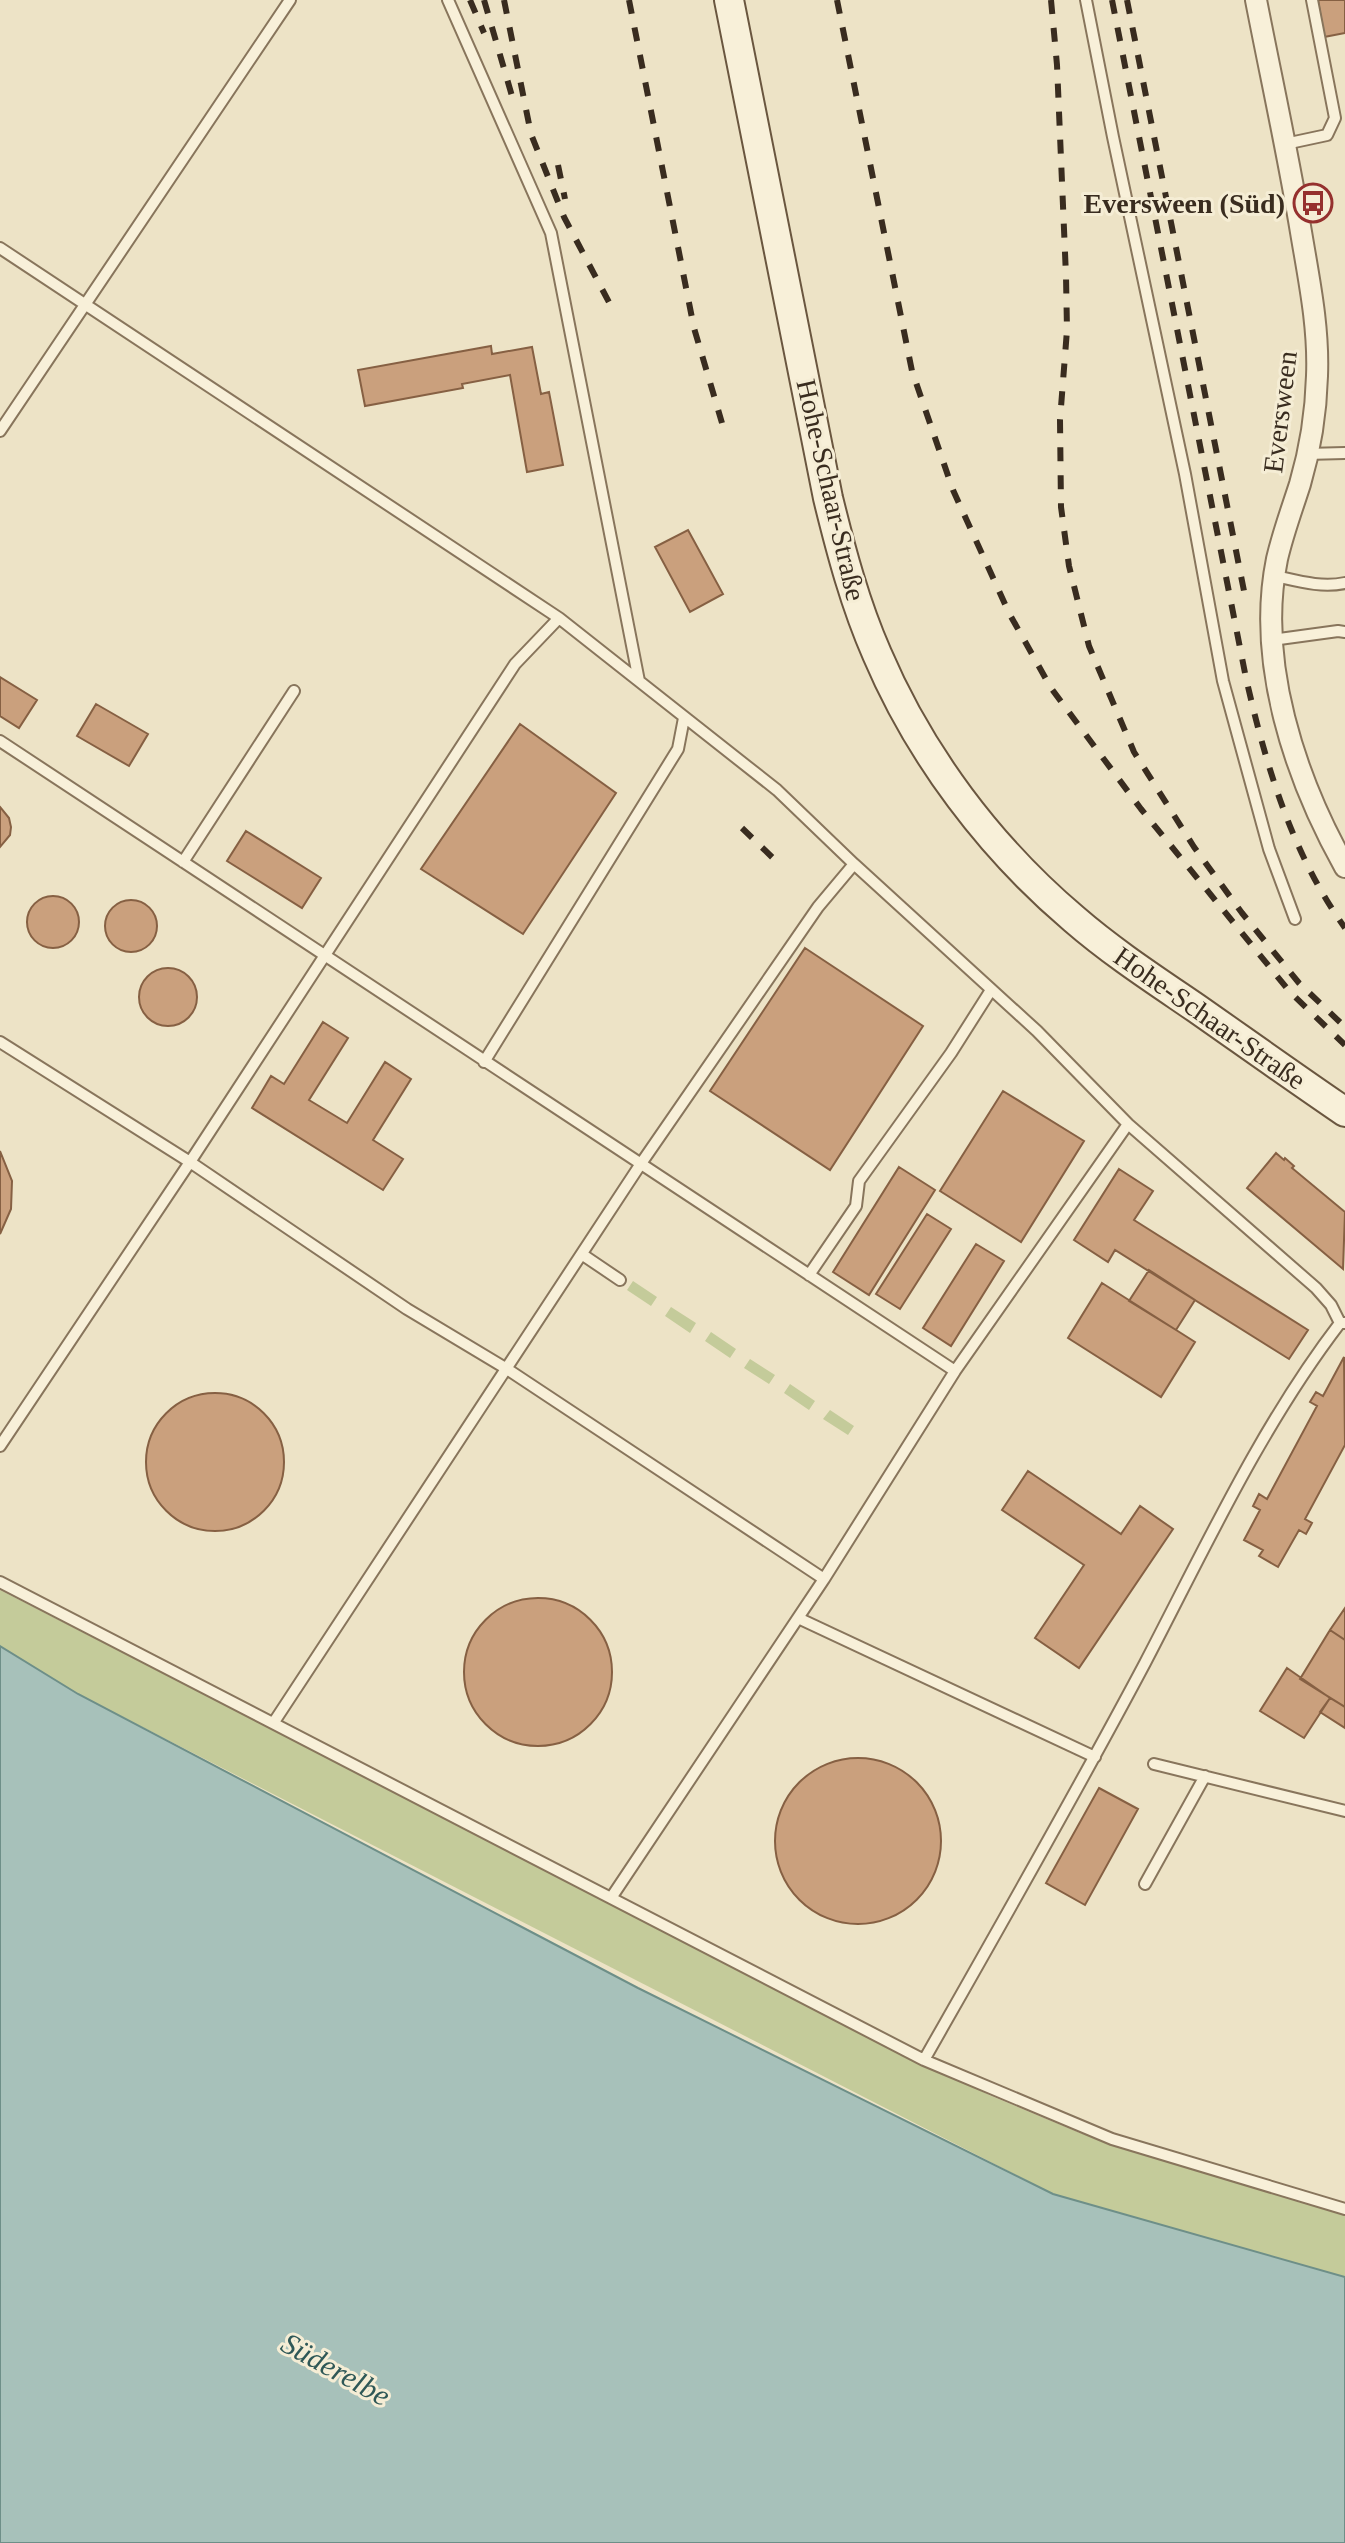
<svg xmlns="http://www.w3.org/2000/svg" width="1345" height="2543" viewBox="0 0 1345 2543" font-family="Georgia,serif">
<style>
.green{fill:#c4cb9a}
.water{fill:#a7c1ba;stroke:#6e8f88;stroke-width:2}
.building{fill:#caa07d;stroke:#866043;stroke-width:2}
.lines{fill:none;stroke-linecap:round;stroke-linejoin:round}
.lane-casing{stroke:#88755c;stroke-width:14}
.street-casing{stroke:#88755c;stroke-width:24}
.secondary-casing{stroke:#6a563f;stroke-width:32}
.lane{stroke:#f8f0d9;stroke-width:10}
.street{stroke:#f8f0d9;stroke-width:20}
.secondary{stroke:#f8f0d9;stroke-width:28}
.rail{stroke:#392c1f;stroke-width:6;stroke-dasharray:14 14;stroke-linecap:butt}
.labels{text-anchor:middle;dominant-baseline:central;stroke-width:6;stroke-linejoin:round;paint-order:stroke}
.poi-label{font-size:28px;font-weight:bold;fill:#392c1f;stroke:#f5edd5;text-anchor:end}
.street-label{font-size:28px;fill:#392c1f;stroke:#f5edd5}
.water-label{font-size:30px;font-style:italic;fill:#2f5857;stroke:#f5edd5}
</style>
<rect width="100%" height="100%" fill="#ede3c6"/>
<path class="green" d="M633,1281l24,16 -6,9 -24,-16z
M671,1307l25,16 -6,10 -25,-17z
M711,1332l25,17 -6,9 -25,-17z
M750,1359l25,16 -6,9 -25,-16z
M790,1384l25,17 -6,9 -25,-17z
M830,1410l24,16 -6,9 -25,-16z
M0,1590l989,505 91,38 265,80v64l-292,-83 -975,-500 -78,-48z"/>
<path class="water" d="M0,1646l78,48 560,294 415,206 292,83v266h-1345z"/>
<path class="building" d="M1318,0h27v33l-21,4z
M491,346l1,8 40,-7 9,47 8,-2 14,73 -36,7 -17,-97 -48,9 1,4 -98,18 -7,-36z
M688,530l35,64 -33,18 -35,-65z
M0,677l37,23 -18,28 -19,-12z
M96,704l52,30 -19,32 -52,-30z
M520,724l96,69 -93,141 -102,-65z
M0,807l9,11 2,9 -1,8 -10,12z
M246,831l75,47 -19,30 -75,-47z
M27 922a26 26 0 1 1 52 0a26 26 0 1 1-52 0Z
M105 926a26 26 0 1 1 52 0a26 26 0 1 1-52 0Z
M805,948l118,78 -93,144 -120,-79z
M139 997a29 29 0 1 1 58 0a29 29 0 1 1-58 0Z
M323,1022l25,16 -39,62 38,23 38,-61 26,17 -38,61 30,19 -20,31 -131,-82 19,-32 13,8z
M1003,1091l81,50 -63,101 -81,-51z
M0,1151l12,30 -1,28 -11,25z
M1276,1153l8,7 1,-2 9,8 -2,2 53,44 -2,57 -96,-81z
M899,1167l36,23 -66,105 -36,-23z
M1119,1169l34,22 -19,29 174,110 -19,29 -174,-109 -7,12 -34,-22z
M927,1214l24,15 -51,80 -24,-15z
M976,1244l28,17 -53,85 -28,-18z
M1149,1270l46,30 -19,30 -47,-29z
M1102,1283l93,59 -34,55 -93,-59z
M1344,1357l1,88 -40,74 7,4 -6,11 -7,-4 -21,37 -19,-11 4,-6 -19,-10 16,-30 -7,-4 6,-12 8,5 50,-93 -7,-4 6,-10 7,4z
M146 1462a69 69 0 1 1 138 0a69 69 0 1 1-138 0Z
M1028,1471l93,63 19,-28 33,23 -94,139 -44,-30 49,-73 -82,-55z
M464 1672a74 74 0 1 1 148 0a74 74 0 1 1-148 0Z
M1345,1608v32l-15,-10z
M1330,1630l15,10v67l-45,-28z
M1287,1668l43,30 -26,40 -44,-27z
M1330,1698l15,9v21l-25,-16z
M775 1841a83 83 0 1 1 166 0a83 83 0 1 1-166 0Z
M1099,1788l39,21 -53,96 -39,-22z"/>
<g class="lines">
<defs>
<path id="lane" d="M448,0l103,233 88,448
M1086,0l27,137 72,337 38,207 46,168 26,70
M1285,144l42,-9 8,-17 -23,-118
M0,248l559,370 218,172 77,74 183,167 91,93 188,164 15,17 9,18h5
M0,431l290,-431
M1306,454l39,-1
M1275,576c23,5 46,12 70,7
M1272,640l66,-9 7,1
M0,741l955,630
M183,862l111,-171
M0,1042l190,120 217,147 100,60 317,210
M484,1062l194,-313 6,-31
M583,1255l37,25
M809,1275l47,-69 3,-25 92,-128 40,-63
M0,1446l190,-284 325,-498 44,-46
M0,1582l924,478 188,79 233,70
M798,1618l297,139
M274,1722l366,-557 178,-258 36,-43
M1154,1764l191,47
M1145,1884l60,-108
M611,1898l213,-319 131,-208 173,-247
M924,2060c75,-132 150,-263 221,-397 60,-115 116,-237 195,-340"/>
<path id="street" d="M1256,0c15,77 32,154 45,232 8,48 18,95 16,144 -1,36 -7,74 -17,108 -8,25 -17,49 -23,75 -21,103 18,219 68,308"/>
<path id="secondary" d="M729,0l99,498c13,53 27,106 49,156 43,101 113,194 197,265 38,33 81,61 122,89 50,35 99,70 149,104"/>
</defs>
<use href="#lane" class="lane-casing"/>
<use href="#street" class="street-casing"/>
<use href="#secondary" class="secondary-casing"/>
<use href="#lane" class="lane"/>
<use href="#street" class="street"/>
<use href="#secondary" class="secondary"/>
<path class="rail" d="M470,0l14,33
M484,0l28,96
M504,0l27,134 33,83 47,89
M629,0l65,328 28,95
M837,0l75,371 41,119 56,123 42,75 90,121 149,183 55,53
M1051,0l6,65 9,211 1,54 -7,90 1,87 8,59 20,80 45,106 60,95 48,66 57,70 46,44
M1112,0l134,678c20,88 46,176 99,250
M1127,0l117,591
M558,165l7,34
M742,828l34,33"/>
</g>
<defs>
<symbol id="bus-ring" viewBox="-11 -11 22 22"><circle r="9.5" fill="#f5edd5" stroke="#95302e" stroke-width="1.5"/><path d="M-5-6H5V4H4V6H2V4H-2V6H-4V4H-5ZM-3.5-4V0h7V-4ZM-3.5 1.2v1.5H-2V1.2ZM2 1.2v1.5H3.5V1.2Z" fill="#95302e"/></symbol>
</defs>
<g fill-rule="evenodd">
<use href="#bus-ring" x="1291" y="181" width="44" height="44"/>
</g>
<g class="labels">
<g class="poi-label">
<text x="1285" y="203">Eversween (Süd)</text>
</g>
<g class="street-label">
<text transform="translate(1280 412) rotate(-83)">Eversween</text>
<text transform="translate(831 490) rotate(77)">Hohe-Schaar-Straße</text>
<text transform="translate(1210 1018) rotate(35)">Hohe-Schaar-Straße</text>
</g>
<g class="water-label">
<text transform="translate(336 2369) rotate(29)">Süderelbe</text>
</g>
</g>
</svg>
